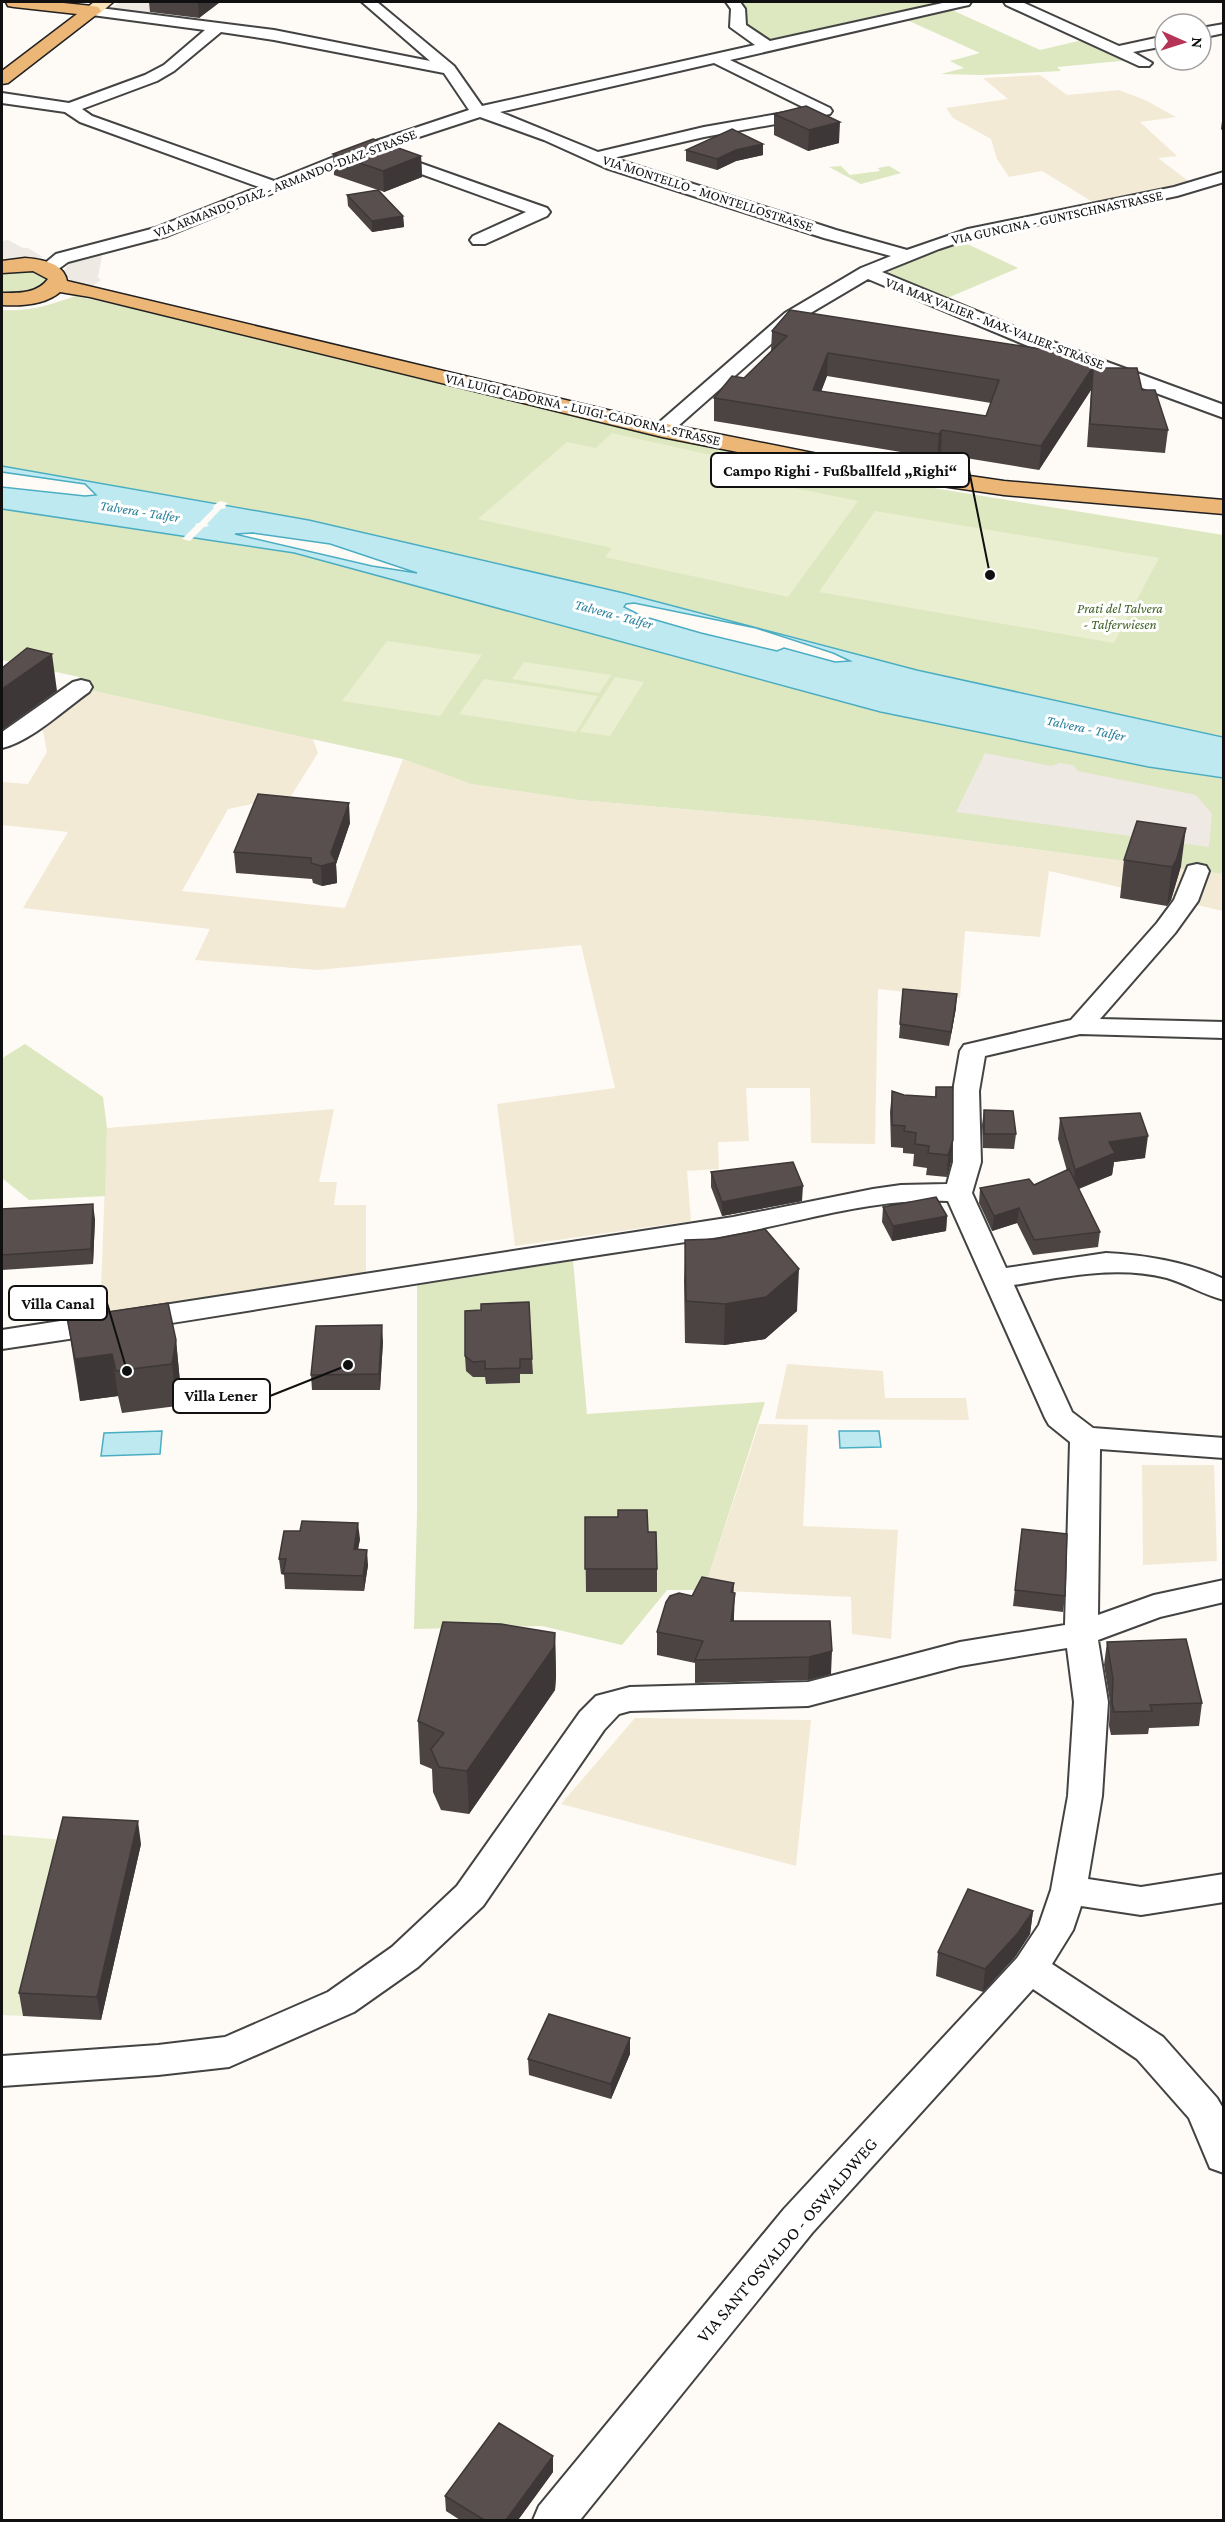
<svg xmlns="http://www.w3.org/2000/svg" width="1225" height="2522" viewBox="0 0 1225 2522" font-family="'Crimson Pro',serif">
<style>
.farmland{fill:#f3ead6}
.green{fill:#dde7c0}
.pitch{fill:#ebefd1}
.plaza{fill:#efe9e3}
.water{fill:#bee9f1;stroke:#4badc2;stroke-width:1.5;fill-rule:evenodd}
.pier{fill:#fefaf5}
.lines{fill:none;stroke-linecap:round;stroke-linejoin:round}
.minor-casing{stroke:#434343;stroke-width:4}
.secondary-casing{stroke:#323232;stroke-width:3}
.primary-casing{stroke:#212121;stroke-width:3}
.minor{fill:#fff;fill-rule:evenodd}
.secondary{fill:#f8e2b6;fill-rule:evenodd}
.primary{fill:#ecb677;fill-rule:evenodd}
.wall{fill:#4c4443;fill-rule:evenodd}
.shaded-wall{fill:#3e3737}
.building{fill:#584f4e;stroke:#3e3737;stroke-width:1.5;fill-rule:evenodd}
.labels{text-anchor:middle;dominant-baseline:central;stroke-width:6;stroke-linejoin:round;paint-order:stroke}
.far-street-label{font-size:14px;fill:#101010;stroke:#fff}
.far-water-label{font-size:14px;font-style:italic;fill:#247f98;stroke:#fff}
.far-park-label{font-size:14px;font-style:italic;fill:#406325;stroke:#fff}
.near-street-label{font-size:18px;fill:#101010;stroke:#fff}
.leader{fill:none;stroke:#101010;stroke-width:2}
.callout-dot{fill:#101010;stroke:#fff;stroke-width:2}
.callout{fill:#fff;stroke:#101010;stroke-width:2}
.callout-label{font-size:16px;text-anchor:middle;font-weight:bold;fill:#101010}
</style>
<rect width="100%" height="100%" fill="#fefaf5"/>
<path class="farmland" d="M1040,75l27,20 52,-5 26,10 31,17 -36,5 37,34 -19,2 33,25 -95,21 -54,-33 -33,6 -12,-18 -6,-20 -38,-21 -7,-10 62,-9 -25,-21z
M85,689l228,50 5,14 -27,43 -63,13 -46,82 163,17 58,-149 68,25 108,16 241,21 403,53v37l-174,-40 -9,66 -75,-6 -5,67 -82,-9 -3,155 -64,-1 -1,-55h-64l3,53 -31,1 1,27 -32,2 4,50 -176,25 -18,-142 118,-16 -34,-143 -264,25 -122,-10 15,-31 -187,-21 45,-76 -66,-7v-43l26,2 19,-32 -5,-26z
M334,1109l-15,73h18l-3,23h32v68l-266,42 7,-187z
M787,1364l96,7 2,27h81l3,22 -194,-1z
M759,1424l49,1 -5,101 95,4 -7,109 -39,-5 -1,-37 -147,-7z
M1142,1465h72l3,96 -74,4z
M635,1718l176,2 -15,146 -235,-62z"/>
<path class="green" d="M743,2h204l-173,39c-14,-4 -27,-12 -32,-26l5,-4z
M952,10l88,40 47,-11 44,21 -74,7 4,4 -79,4 -41,-1 23,-6 -14,-7 30,-8 -73,-33z
M841,166l9,9 30,-4 -2,-3 11,-2 12,7 -40,11 -32,-17z
M961,241l57,27 -73,31 -68,-28 34,-12 3,1z
M13,269l21,2 12,6v5l-17,10 -27,2v-24z
M75,296l207,44 596,139 345,56v202l-306,-67 -293,-77 -315,-73 -307,-54v-156c25,2 49,-5 73,-14z
M2,509l292,44 586,159 268,55 75,11v96l-403,-53 -241,-21 -108,-16 -68,-25 -318,-70 -6,-12 -77,-17z
M25,1044l78,53 4,31 -2,68 -76,4 -27,-22v-117l2,-4z
M573,1261l14,153 178,-12 -61,188h-37l-45,55 -80,-19 -128,3 3,-113v-231z"/>
<path class="pitch" d="M612,433l194,43 -11,12 63,13 -70,96 -183,-40 7,-9 -134,-29 89,-77 29,6z
M875,511l284,47 -45,85 -295,-51z
M387,641l95,14 -42,61 -98,-15z
M524,662l87,13 -12,18 -87,-14z
M615,677l29,5 -34,54 -30,-4z
M484,679l114,17 -22,36 -117,-18z
M2,1835l65,5 -44,176 -21,-1z"/>
<path class="plaza" d="M120,2h49l-23,13 -38,-4z
M8,240l15,8h5l15,9 -16,4 -25,1v-21z
M96,252l6,4 -4,21 3,3 -10,7 -16,-4 -10,-7 -2,-4 8,-11z
M985,753l66,13 9,-3 13,2 5,6 118,24 16,19 -3,33 -253,-35z"/>
<path class="water" d="M2,466l307,54 315,73 293,77 306,67v41l-75,-11 -268,-55 -586,-159 -292,-44v-22l83,9 11,-1 -11,-11 -83,-12zM253,533l77,11 87,29 -45,-7 -137,-32zM634,603l122,25 77,25 17,8 -15,1 -51,-14 -7,3 -76,-18 -59,-17 -18,-9 2,-3z
M162,1431l-2,23 -59,2 3,-23z
M839,1431h40l2,16 -41,1z"/>
<path class="pier" d="M220,501l8,2 -3,3 1,2 -5,1 -14,15 2,2 -5,1 -14,14 -8,-2 14,-14 -1,-1 4,-1 15,-15 -1,-2z"/>
<g class="lines">
<defs>
<path id="minor" d="M362,2h15l77,64 28,40 273,-61 -25,-18 1,-18 -5,-7h14l5,7 1,16 24,16 177,-39h24l-2,3 -5,1 -234,54 100,48 2,3 -2,3 -126,23 -91,21 223,72 71,20 61,-21 206,-42 50,-15v10l-47,14 -205,42 -33,11 -57,23 160,66 182,67v13l-196,-72 -160,-67 -71,42 -128,113h-14l-3,-4 3,-4 130,-113 76,-45 30,-12 -67,-18 -218,-70 -62,-28 -64,-23 -107,35 -206,84 -99,26 -15,11h-12l-3,-4 18,-15 99,-26 104,-41 -179,-65 -15,-10 -63,-9v-10l67,10 76,-28 19,-10 41,-35 -113,-15 -5,-1 -2,-3 2,-3 5,-1 182,23 156,31zM221,32l53,8 170,33 25,37 -108,36 -87,35 -182,-65 -10,-7 75,-28 17,-10zM714,63l93,46 -103,18 -106,25 -98,-40z
M1004,2h18l97,44 46,-10v10l-32,6 19,11 -3,3h-10l-133,-61z
M1224,24v9l-23,5v-10z
M386,151l161,57 3,4 -3,4 -62,28h-12l-3,-4 3,-4 53,-24 -146,-53 -2,-3z
M81,680l8,2 3,5 -3,5c-24,17 -59,50 -87,56v-16l71,-50z
M1197,864l9,2 3,5 -11,30 -23,32 -75,86 124,3v16l-144,-4 -95,22 -6,35 2,71 -9,31 34,75 100,-15c40,2 81,9 118,26v21c-20,-5 -37,-16 -57,-22 -52,-13 -102,-1 -153,7l58,127 21,16 131,10v20l-124,-9 -2,166 56,-20 70,-15v22l-64,15 -62,23 10,62 -6,94 -14,83 53,8 83,-13v28l-83,13 -60,-9 -8,24 -21,34 111,73 54,61 7,12v63l-14,-5 -21,-50 -52,-59 -104,-70 -221,244 -232,287h-47l6,-14 245,-297 233,-251 22,-33 12,-35 17,-94 6,-94 -7,-54 -107,18 -152,40 -178,5 -11,3 -15,16 -121,176 -65,61 -64,45 -125,55 -71,8 -156,11v-30l156,-11 67,-8 103,-45 64,-45 65,-61 123,-174 16,-16 34,-9 178,-5 152,-40 105,-17 5,-183 -21,-17 -4,-7 -97,-217c-82,-4 -162,26 -242,38 -235,34 -469,75 -704,110v-19l731,-113 140,-28 28,-4 46,-1 6,-22v-71l7,-40 4,-6 107,-25 86,-97 17,-23 14,-34z"/>
<path id="secondary" d="M94,2h19l-15,13h-12l-3,-4z"/>
<path id="primary" d="M6,2h48l38,4 6,1 3,4 -93,72 -6,1v-13l75,-57 -63,-7 -6,-1z
M25,258c16,1 39,5 42,23l595,142 156,31 186,27 220,19v14l-220,-19 -186,-27 -156,-31 -572,-140 -30,-5c-15,13 -40,14 -58,13v-12c16,0 35,1 46,-14l-15,-8 -31,2v-12z"/>
</defs>
<use href="#minor" class="minor-casing"/>
<use href="#secondary" class="secondary-casing"/>
<use href="#primary" class="primary-casing"/>
<use href="#minor" class="minor"/>
<use href="#secondary" class="secondary"/>
<use href="#primary" class="primary"/>
</g>
<path class="wall" d="M149,2h71l-21,16 -49,-6z
M1223,113h1v19l-3,-3z
M774,114l65,29 -31,8 -34,-16z
M763,144v11l-27,6 -19,9 -31,-9v-11z
M333,154l88,2 1,21 -38,15 -5,-2 24,26 1,11 -32,5 -24,-26 -1,-11 31,-5 -44,-15z
M772,331l326,37 44,22 26,40 -3,23 -78,-6 4,-57 -52,80 -98,-16 -4,4 -223,-37v-23l30,-20 27,-27zM827,376l164,27 -5,13 -165,-24z
M350,823l-14,41 1,19 -15,3 -9,-3 -1,-4 -76,-6 -2,-21z
M1124,860l57,6 -10,34 -4,6 -47,-8z
M903,989l53,19 -7,38 -50,-8z
M936,1087l17,53 -2,22 -4,15 -21,-2 1,-7 -14,-2 1,-12 -11,-1v-5l-12,-1 -1,-35 2,-21 12,4 31,2z
M984,1110l32,24 -2,15 -31,-1 -1,-23z
M1060,1118l85,40 -31,4 -2,13 -33,14 21,43 -2,15 -65,8 -16,-32 -25,8 -13,-28 1,-15 54,-3 33,-14 -9,-32z
M711,1172l91,29 -80,15 -11,-29z
M883,1207l64,9 -1,15 -54,10 -10,-19z
M2,1209l93,10 -2,45 -91,6z
M685,1240l112,71 -32,28 -41,6 -39,-2 -1,-62z
M67,1318l109,22 4,42 -3,24 -55,7 -4,-17 -38,5z
M383,1341l-3,49h-68l-1,-15z
M465,1356l67,3 1,15h-13v9l-34,1 -1,-7h-12l-7,-6z
M585,1517l63,15 9,37v23h-71z
M1022,1529l43,67 -2,16 -50,-6z
M360,1539l-2,10 10,16 -4,26 -79,-2 -1,-14 -3,-1 -2,-15z
M734,1593v28h96l1,53 -23,6 -113,3v-20l-38,-8v-23l35,-36z
M555,1633l1,43 -1,14 -86,124 -28,-4 -8,-18 -1,-23 -12,-5 -2,-43z
M1107,1642l95,61 -3,23 -50,2 -1,6 -37,1 -2,-9 1,-24 -6,-37z
M141,1844l-40,176 -78,-4 -4,-23z
M1033,1911l-3,23 -15,23 -32,35 -47,-16 2,-24z
M630,2054l-19,45 -82,-24 -1,-16z
M553,2456v16l-35,48h-58l-14,-9 -1,-15z"/>
<path class="shaded-wall" d="M198,2h22l-21,16z
M840,122l-1,21 -31,8 1,-21z
M763,144v11l-27,6 -19,9v-11l19,-9z
M421,156l1,21 -38,15 -1,-21z
M403,216l1,11 -32,5v-11z
M828,353l-1,23 -15,38 1,-24z
M1099,358l-2,23 -4,-13 -2,22 -52,80 2,-24z
M942,430l-1,24 -4,4 2,-24z
M52,654l5,37 -55,39v-41z
M349,803l1,20 -14,41 1,19 -15,3 -1,-20 10,-13z
M1186,828l-5,38 -10,34 -4,6 5,-39z
M957,994l-1,14 -7,38 2,-14z
M1148,1136l-3,22 -31,4 -2,13 -40,16 3,-21 34,-28z
M953,1140l-2,22 -4,15 1,-22z
M803,1186l-1,15 -80,15v-14z
M93,1204l2,15 -2,45 -2,-15z
M1019,1208l-2,15 -25,8 2,-15z
M947,1216l-1,15 -54,10 1,-15z
M799,1269l-2,42 -32,28 -41,6 1,-41z
M382,1325l1,16 -3,49 -1,-16z
M176,1340l4,42 -3,24 -5,-42z
M112,1354l6,42 -38,5 -5,-42z
M358,1523l2,16 -5,26 -1,-16z
M367,1550l1,15 -4,26 -1,-15z
M734,1583l-1,22 2,-12 -1,23 -4,28 1,-52z
M555,1633l1,43 -1,14 -86,124 -2,-43z
M832,1651l-1,23 -23,6 1,-23z
M138,1821l3,23 -40,176 -4,-23z
M1033,1911l-3,23 -15,23 -32,35 2,-23z
M630,2038v16l-19,45v-15z
M553,2456v16l-35,48h-12z"/>
<path class="building" d="M806,106l34,16 -31,8 -35,-16z
M732,129l31,15 -27,6 -19,9 -31,-9z
M373,139l48,17 -38,15 -50,-17z
M378,190l25,26 -31,5 -25,-26z
M790,310l309,48 -58,88 -99,-16 -3,4 -225,-36 18,-22 12,2 43,-42 -15,-5zM828,353l171,27 -13,36 -173,-26z
M1093,368h44l5,22h13l13,40 -78,-6z
M27,648l25,6 -50,35v-21z
M258,794l91,9 -18,50 5,9 -15,4 -10,-3v-5l-77,-6z
M1137,821l49,7 -10,33 -4,6 -48,-7z
M903,989l54,5 -6,38 -51,-8z
M936,1087h17v53l-5,15 -20,-2 1,-7 -14,-2 1,-11 -12,-2 1,-5 -13,-1v-34l12,4 32,2z
M984,1110l29,1 3,23h-32z
M1140,1113l8,23 -39,6 6,11 -40,17 -15,-52z
M793,1162l10,24 -81,16 -11,-30z
M1069,1169l31,63 -66,8 -15,-32 -25,8 -14,-28 49,-9 5,6z
M936,1197l11,19 -54,10 -10,-19z
M93,1204l-2,45 -89,6v-46z
M765,1229l34,40 -33,28 -41,7 -39,-3 -1,-61 30,-1z
M529,1302l3,57h-12v9l-35,1v-8l-12,1 -8,-6v-45l16,-1v-6z
M168,1303l8,37 -4,24 -56,7 -4,-17 -37,5 -8,-41z
M382,1325l-3,49 -68,1 5,-49z
M618,1510h29l1,22h8l1,37h-72v-52h33z
M302,1521l56,2 -4,26 13,1 -4,26 -80,-3 3,-14h-7l5,-28h16z
M1022,1529l45,5 -2,62 -50,-6z
M702,1577l32,6 -3,9 4,1 -4,28h99l2,30 -23,6 -114,3 8,-19 -46,-9 9,-30 4,-6 9,-3 13,3z
M443,1622l58,2 54,9 -1,14 -87,124 -28,-4 -8,-18 13,-16 -26,-12z
M1186,1639l16,64 -52,2 2,6 -38,1 -2,-9 1,-24 -6,-37z
M63,1817l75,4 -41,176 -78,-4z
M968,1889l65,22 -15,22 -33,36 -47,-17z
M549,2014l81,24 -19,46 -83,-25z
M499,2423l54,33 -47,64h-22l-39,-24z"/>
<g class="labels">
<g class="far-street-label">
<text transform="translate(285 183) rotate(-21)">VIA ARMANDO DIAZ - ARMANDO-DIAZ-STRASSE</text>
<text transform="translate(708 193) rotate(18)">VIA MONTELLO - MONTELLOSTRASSE</text>
<text transform="translate(1057 217) rotate(-12)">VIA GUNCINA - GUNTSCHNASTRASSE</text>
<text transform="translate(995 323) rotate(21)">VIA MAX VALIER - MAX-VALIER-STRASSE</text>
<text transform="translate(583 409) rotate(13)">VIA LUIGI CADORNA - LUIGI-CADORNA-STRASSE</text>
</g>
<g class="far-water-label">
<text transform="translate(140 511) rotate(9)">Talvera - Talfer</text>
<text transform="translate(614 614) rotate(15)">Talvera - Talfer</text>
<text transform="translate(1086 728) rotate(12)">Talvera - Talfer</text>
</g>
<g class="far-park-label">
<text x="1120" y="608">Prati del Talvera<tspan x="1120" dy="16">- Talferwiesen</tspan></text>
</g>
<g class="near-street-label">
<text transform="translate(787 2240) rotate(-49)">VIA SANT'OSVALDO - OSWALDWEG</text>
</g>
</g>
<path class="leader" d="M990 575L969 470M127 1371L107 1303M348 1365L270 1396"/>
<g class="callout-dot">
<circle cx="990" cy="575" r="6"/>
<circle cx="127" cy="1371" r="6"/>
<circle cx="348" cy="1365" r="6"/>
</g>
<g class="callout">
<rect x="711" y="453" width="258" height="34" rx="6"/>
<rect x="9" y="1286" width="98" height="34" rx="6"/>
<rect x="173" y="1379" width="97" height="34" rx="6"/>
</g>
<g class="callout-label">
<text x="840" y="476">Campo Righi - Fußballfeld „Righi“</text>
<text x="58" y="1309">Villa Canal</text>
<text x="221" y="1401">Villa Lener</text>
</g>
<rect width="1225" height="2522" fill="none" stroke="#101010" stroke-width="6"/>
<g transform="translate(1183 42) rotate(93)"><circle r="28" fill="#ffffff" stroke="#9f9f9f" stroke-width="1.5"/>
<path d="M0-4.5L10 22L0 15L-10 22Z" fill="#b53456"/>
<text y="-9" font-size="16" font-weight="bold" text-anchor="middle" fill="#101010">N</text>
</g>
</svg>
